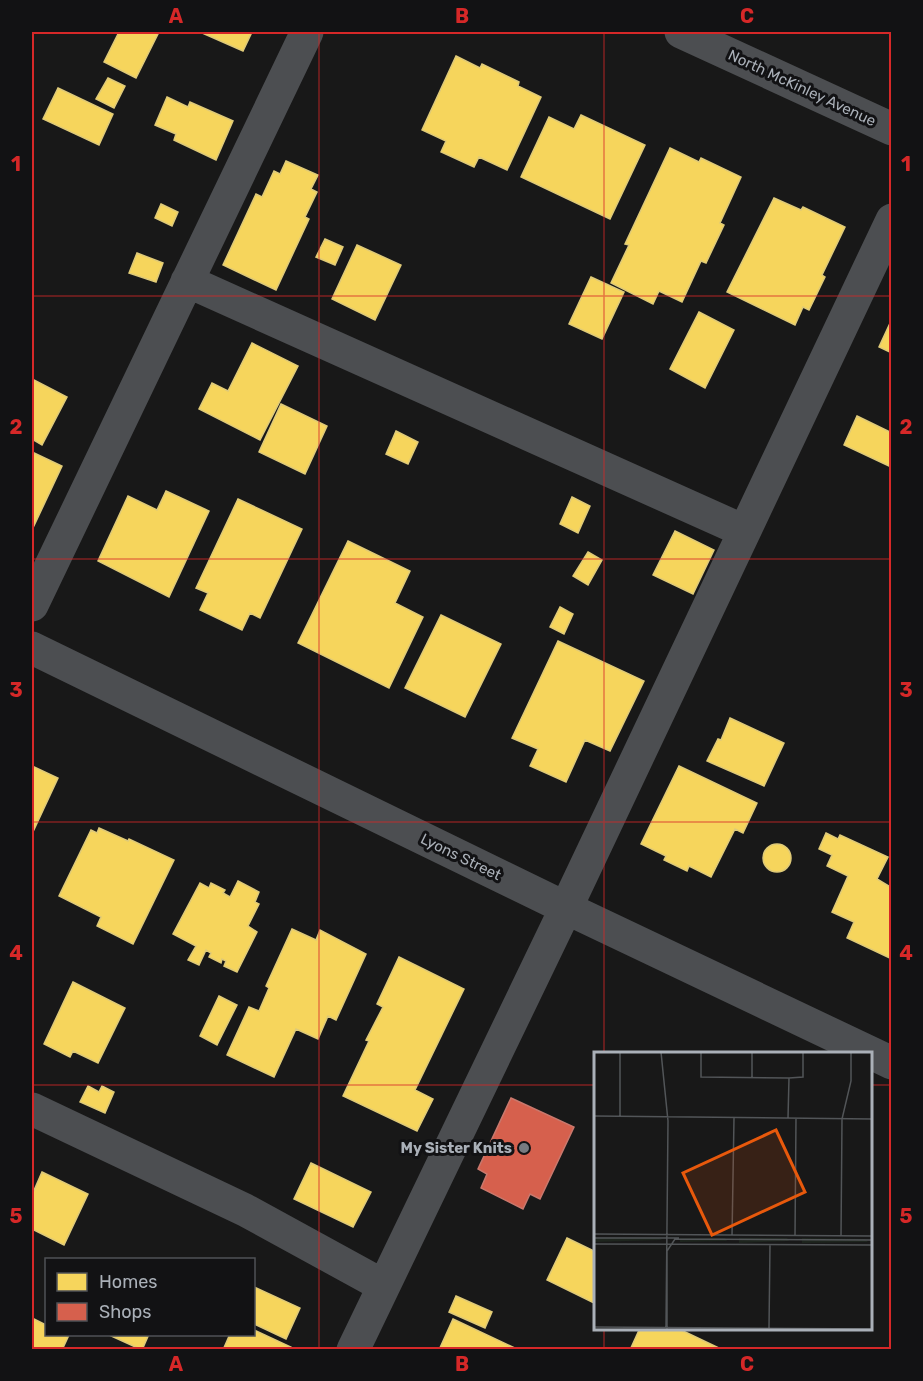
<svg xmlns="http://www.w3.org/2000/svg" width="923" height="1381" viewBox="0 0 923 1381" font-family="Rubik,sans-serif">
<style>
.homes{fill:#f6d55c;stroke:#dfca78;stroke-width:1.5}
.shops{fill:#d6604d;stroke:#c9786d;stroke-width:1.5}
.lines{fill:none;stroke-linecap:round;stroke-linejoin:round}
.minor{stroke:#4c4e51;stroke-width:33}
.grid{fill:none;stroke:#d62828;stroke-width:1.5;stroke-opacity:0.55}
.poi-dot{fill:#777b80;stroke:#121214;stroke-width:2}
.labels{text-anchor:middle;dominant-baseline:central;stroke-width:6;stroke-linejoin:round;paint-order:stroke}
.street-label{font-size:15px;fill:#aab0b8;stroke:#121214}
.poi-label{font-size:15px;font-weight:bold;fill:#aab0b8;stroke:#121214;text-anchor:end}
.inset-road{fill:none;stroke:#525558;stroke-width:1.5}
.view{fill:#e8590c;fill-opacity:0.15;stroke:#e8590c;stroke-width:3}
.inset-edge{fill:none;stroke:#aab0b8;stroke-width:3}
.neatline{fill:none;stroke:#d62828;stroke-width:2}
.grid-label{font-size:20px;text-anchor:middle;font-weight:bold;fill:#d62828}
</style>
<rect width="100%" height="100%" fill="#181818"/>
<path class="homes" d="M119,32h33l6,2 -22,44 -32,-16z
M200,32h52l-9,19z
M456,56l24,12 2,-4 37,18 -1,4 23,11 -34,73 -28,-13 -5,10 -33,-15 5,-11 -24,-11z
M108,78l17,8 -11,22 -18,-9z
M58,88l55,26 -14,31 -56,-26z
M167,97l21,10 2,-5 43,19 -17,39 -42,-20 2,-6 -21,-9z
M581,115l64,30 -35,74 -89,-42 28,-60 25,12z
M670,148l29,14 2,-4 40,19 -21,46 4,2 -18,38 -5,-2 -19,41 -23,-11 -6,13 -42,-21 18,-38 -4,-1z
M286,161l32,14 -7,14 6,3 -12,25 4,2 -33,71 -53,-25 33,-71 6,3 12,-26 6,3z
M774,198l27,12 2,-3 42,20 -23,48 3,2 -16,33 -6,-3 -8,18 -68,-33z
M161,204l17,8 -6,14 -17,-8z
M325,239l18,8 -8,18 -19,-8z
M357,245l44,20 -26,55 -43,-21z
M137,253l26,10 -7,19 -27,-9z
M591,277l33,15 -22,47 -33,-15z
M699,312l35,18 -29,58 -35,-19z
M891,321l1,1v31l-13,-6z
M252,343l46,23 -38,74 -61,-31 13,-26 16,8z
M32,379l35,18 -25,48 -10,-6z
M281,404l46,22 -22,48 -46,-22z
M857,416l35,17v28l-3,5 -45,-21z
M396,431l22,11 -10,22 -22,-10z
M32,452l30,14 -30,64z
M166,491l43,20 -40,86 -71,-36 30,-65 29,14z
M572,497l18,9 -12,27 -18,-9z
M238,499l64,30 -42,89 -10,-5 -8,17 -42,-20 8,-17 -12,-5z
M675,531l39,19 -21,44 -40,-19z
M348,541l62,30 -15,32 28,14 -34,71 -91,-45z
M588,552l14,8 -14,25 -15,-9z
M560,607l13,7 -9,20 -14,-7z
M441,615l60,29 -36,73 -60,-29z
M558,641l86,40 -34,70 -25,-11 -19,42 -36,-16 8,-17 -26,-11z
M730,718l54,25 -20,43 -57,-25 11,-22 3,1z
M32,766l26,12 -26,56z
M679,766l78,37 -14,30 -8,-4 -24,48 -22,-11 -2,5 -23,-11 2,-4 -25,-12z
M99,828l29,13 1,-2 45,21 -41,84 -36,-18 4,-9 -42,-21 32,-66 6,3z
M826,833l12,6 2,-4 48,22 -11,22 15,9v71l-45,-21 7,-16 -22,-10 16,-36 -21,-10 5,-11 -13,-6z
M763 858a14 14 0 1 1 28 0a14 14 0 1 1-28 0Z
M238,881l21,11 -4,10 4,2 -11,22 9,6 -20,40 -13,-6 2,-5 -4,-2 -1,4 -12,-6 2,-4 -5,-3 -7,15 -11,-5 8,-14 -23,-12 27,-51 9,5 2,-5 14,7 -2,3 7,4z
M292,929l24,11 4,-10 46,24 -30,66 -8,-4 -10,23 -22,-10 -22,48 -47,-22 22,-48 10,4 10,-23 -3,-2z
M399,957l65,32 -49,101 18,9 -16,32 -74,-35 26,-55 -3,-1 17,-33 -6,-3z
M73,982l52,26 -27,55 -25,-12 -3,6 -26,-13z
M219,996l18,9 -20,40 -17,-9z
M88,1086l11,6 3,-6 12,6 -9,21 -25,-11z
M311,1163l60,29 -18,35 -59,-28z
M42,1172l46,22 -24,51 -32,-16v-34z
M567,1238l29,14v46l-2,5 -47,-23z
M254,1287l46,21 -14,31 -32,-15z
M456,1296l36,16 -7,16 -36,-16z
M32,1318l14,7v9l23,1 -7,15h-30z
M453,1319l66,31h-80z
M640,1328h37l46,22h-93z
M254,1330l39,18 -1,2h-69l7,-16h24z
M107,1334h42l-7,16z"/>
<path class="shops" d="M511,1098l63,29 -34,72 -10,-5 -7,15 -42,-21 6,-14 -9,-5z"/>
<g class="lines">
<path class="minor" d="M681,32l211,97
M187,281l557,250
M32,605l275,-573
M32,648l534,260 326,155
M32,1109l213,101 137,75
M353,1350l213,-442 326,-688"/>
</g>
<path class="grid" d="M319,32v1318M604,32v1022M32,296h860M32,559h860M32,822h860M32,1085h564M870,1085h22M604,1328v22"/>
<circle class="poi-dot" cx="524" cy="1148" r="6"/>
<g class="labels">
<g class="street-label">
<text transform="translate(802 88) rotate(25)">North McKinley Avenue</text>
<text transform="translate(461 857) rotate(26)">Lyons Street</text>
</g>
<g class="poi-label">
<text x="512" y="1148">My Sister Knits</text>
</g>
</g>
<g transform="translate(594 1052)">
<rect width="278" height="278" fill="#181818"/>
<path d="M0,186h65l3,2 -67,2zM86,186h45l2,3 -47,1zM145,186h48l2,3 -50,2zM208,186l63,1 3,3 -66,1z" fill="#1e251e"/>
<path class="inset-road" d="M67,0l7,69 -2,206M107,0v25l88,1 14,-1v-25M158,0v25M0,64l278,3M26,65v-65M194,66l1,-40M0,182l278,2M138,184l2,-118M201,184l1,-118M247,184l1,-117 9,-38v-29M0,186h85M0,192l278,1M0,275l278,2M175,276l1,-83M73,277v-78l8,-12 197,1"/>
<path class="view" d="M182,78l29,62 -93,43 -29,-62z"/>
<rect width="278" height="278" class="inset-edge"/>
</g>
<rect width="923" height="1381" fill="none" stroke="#121214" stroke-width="66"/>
<rect x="45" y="1258" width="210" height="78" fill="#121214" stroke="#4f5156" stroke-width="1.5"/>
<rect x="57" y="1273" width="30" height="18" fill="#f6d55c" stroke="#4f5156" stroke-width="1.5"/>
<text x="99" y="1288" font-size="18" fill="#aab0b8">Homes</text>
<rect x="57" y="1303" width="30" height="18" fill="#d6604d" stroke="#4f5156" stroke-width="1.5"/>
<text x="99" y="1318" font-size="18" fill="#aab0b8">Shops</text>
<rect x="33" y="33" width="857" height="1315" class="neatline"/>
<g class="grid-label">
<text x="176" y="23">A</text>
<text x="462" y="23">B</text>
<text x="747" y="23">C</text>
<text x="16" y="171">1</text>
<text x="906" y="171">1</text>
<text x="16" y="434">2</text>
<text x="906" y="434">2</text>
<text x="16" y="697">3</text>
<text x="906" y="697">3</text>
<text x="16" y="960">4</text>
<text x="906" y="960">4</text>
<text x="16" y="1223">5</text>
<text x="906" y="1223">5</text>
<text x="176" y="1371">A</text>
<text x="462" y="1371">B</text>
<text x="747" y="1371">C</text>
</g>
</svg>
